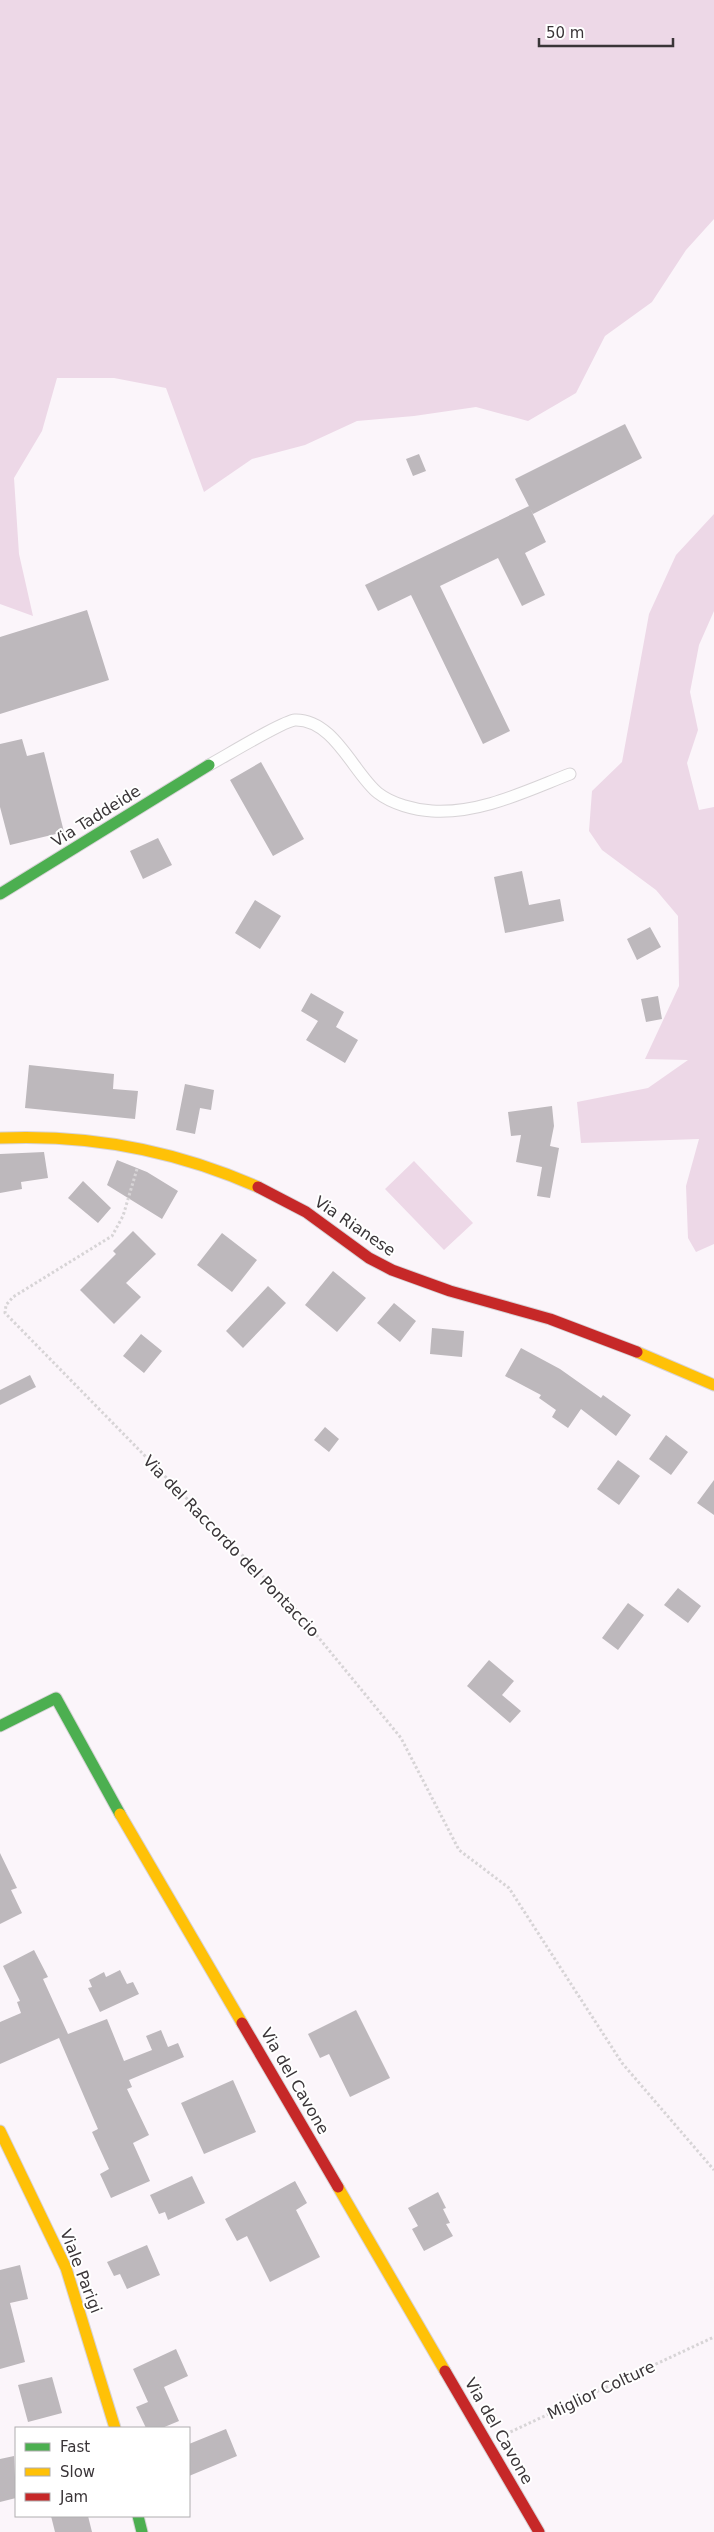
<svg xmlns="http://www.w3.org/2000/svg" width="714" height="2532" viewBox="0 0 714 2532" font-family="'DejaVu Sans',sans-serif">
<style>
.green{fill:#edd8e7}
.building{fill:#bdb8bc}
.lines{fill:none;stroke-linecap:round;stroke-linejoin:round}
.lane-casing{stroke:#d7d3d6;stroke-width:13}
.fast-casing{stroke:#d7d3d6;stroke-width:13}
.slow-casing{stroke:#d7d3d6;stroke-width:13}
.jam-casing{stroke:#d7d3d6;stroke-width:13}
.path{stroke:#d7d4d6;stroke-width:3;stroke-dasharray:2.5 2.5;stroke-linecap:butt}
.lane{stroke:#fefefe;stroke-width:11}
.fast{stroke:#4caf50;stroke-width:11}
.slow{stroke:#ffc107;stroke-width:11}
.jam{stroke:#c62828;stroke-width:11}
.labels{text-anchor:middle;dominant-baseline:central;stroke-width:4;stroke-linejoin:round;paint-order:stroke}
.street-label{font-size:16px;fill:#3a3538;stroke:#fff}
</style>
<rect width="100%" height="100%" fill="#fbf5fa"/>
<path class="green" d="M0,0h714v219l-28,31 -34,52 -47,34 -29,57 -48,28 -52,-14 -62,9 -57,5 -52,24 -53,14 -48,33 -38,-104 -52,-10h-57l-15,53 -28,47 5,76 14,62 -33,-12z
M714,514v97l-15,34 -9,47 8,38 -11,33 12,47 15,-3v437l-18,8 -8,-14 -2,-52 13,-47 -118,4 -4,-41 71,-14 40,-28 -43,-1 34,-73 -1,-70 -22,-26 -54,-40 -13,-19 3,-40 30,-29 27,-148 27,-59z
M414,1161l59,62 -29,27 -59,-61z"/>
<path class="building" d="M625,424l17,34 -109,56 -18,-35z
M419,454l7,17 -13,5 -7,-17z
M529,506l17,36 -21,11 20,42 -23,11 -24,-48 -58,28 70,145 -27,13 -72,-149 -33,16 -13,-26z
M87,610l22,70 -109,34v-77z
M22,739l5,17 17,-4 20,80 -54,13 -10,-38v-63z
M261,762l43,77 -31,17 -43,-76z
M158,838l14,27 -29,14 -13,-28z
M522,871l7,34 31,-6 4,22 -59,12 -11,-56z
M255,900l26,16 -21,33 -25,-16z
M650,927l11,20 -24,13 -10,-21z
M311,993l33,19 -8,15 22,13 -13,23 -39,-23 12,-19 -17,-10z
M658,996l4,23 -16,3 -5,-23z
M29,1065l85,9 -1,15 25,2 -3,28 -110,-11z
M185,1084l29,6 -3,20 -11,-2 -5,26 -19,-4z
M552,1106l2,20 -4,20 9,2 -9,50 -13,-2 5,-29 -26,-5 5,-27 -10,1 -3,-24z
M44,1152l4,26 -27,4 1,7 -22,4v-39z
M117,1160l30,12 31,19 -16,28 -55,-34z
M83,1181l28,27 -13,15 -30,-25z
M133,1231l23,23 -30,29 15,14 -27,27 -34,-34 36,-36 -3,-3z
M222,1233l35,27 -25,32 -35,-27z
M333,1271l33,27 -29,34 -32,-27z
M268,1286l18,17 -43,45 -17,-17z
M394,1303l22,18 -16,21 -23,-19z
M432,1328l32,3 -2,26 -32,-3z
M141,1334l21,17 -18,22 -21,-17z
M521,1348l39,21 41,29 2,-3 28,20 -15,21 -35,-27 -13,19 -16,-11 4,-7 -17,-12 2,-3 -36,-19z
M30,1375l6,12 -36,18v-15z
M325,1427l14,12 -10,13 -15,-12z
M666,1435l22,17 -17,23 -22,-16z
M618,1460l22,16 -21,29 -22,-16z
M714,1480v35l-17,-12z
M678,1588l23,18 -13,17 -24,-18z
M628,1603l16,12 -26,35 -16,-12z
M489,1660l25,21 -12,14 19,16 -11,12 -43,-37z
M0,1853l17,35 -6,2 11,23 -22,11z
M34,1950l14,27 -5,2 25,55 39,-15 17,42 28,-11 -6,-14 15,-6 7,17 10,-4 6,14 -55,23 3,7 -5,2 22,46 -16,8 17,38 -39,17 -11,-24 9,-5 -17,-37 6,-3 -39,-91 -59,26v-42l21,-9 -4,-11 3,-1 -17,-35z
M120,1970l7,14 6,-2 6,12 -39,18 -12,-24 4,-1 -3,-7 15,-8 2,5z
M356,2010l34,68 -40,19 -21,-43 -9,4 -12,-24z
M233,2080l23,52 -52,22 -23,-51z
M192,2176l13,27 -37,17 -3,-8 -6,2 -9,-19z
M295,2181l12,22 -11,7 24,47 -50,25 -23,-46 -10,5 -12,-22z
M438,2192l8,16 -3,1 7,14 -4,1 7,12 -29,15 -12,-22 6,-3 -10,-18z
M147,2245l13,30 -33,14 -7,-15 -6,2 -7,-14z
M20,2265l8,34 -18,4 15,59 -25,7v-99z
M176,2349l12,27 -24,11 15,34 -17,7h-16l-10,-21 12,-5 -15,-33z
M52,2377l10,36 -34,9 -10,-37z
M226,2429l11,27 -48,20v-32z
M14,2456l2,42 -16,4v-43z
M51,2516h37l4,16h-37z"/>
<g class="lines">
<defs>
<path id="lane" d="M209,765c15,-8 74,-44 86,-45 39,-1 59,54 83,73 14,11 37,17 54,18 48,3 94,-20 138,-37"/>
<path id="fast" d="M0,894l209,-129
M0,1726l56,-28 64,116
M138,2516l4,16"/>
<path id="slow" d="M0,1138c91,-4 175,12 258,49
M637,1352l77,33
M120,1814l122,209
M0,2131l66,137 49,160
M338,2187l107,184"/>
<path id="jam" d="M258,1187l48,25 63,46 23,12 58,21 100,28 87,33
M242,2023l96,164
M445,2371l94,161"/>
</defs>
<use href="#lane" class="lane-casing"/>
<use href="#fast" class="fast-casing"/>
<use href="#slow" class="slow-casing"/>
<use href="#jam" class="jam-casing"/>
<path class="path" d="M137,1169l-14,47 -11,20 -99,61 -7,8 -1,8 291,297 105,128 58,112 50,38 113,175 92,107
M506,2434l208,-97"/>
<use href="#lane" class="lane"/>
<use href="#fast" class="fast"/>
<use href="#slow" class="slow"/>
<use href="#jam" class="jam"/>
</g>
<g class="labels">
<g class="street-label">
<text transform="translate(96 816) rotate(-32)">Via Taddeide</text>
<text transform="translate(355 1226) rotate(34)">Via Rianese</text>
<text transform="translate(231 1546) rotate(46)">Via del Raccordo del Pontaccio</text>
<text transform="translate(295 2081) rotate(60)">Via del Cavone</text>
<text transform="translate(81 2271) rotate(69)">Viale Parigi</text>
<text transform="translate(601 2390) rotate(-25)">Miglior Colture</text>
<text transform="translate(499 2431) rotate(60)">Via del Cavone</text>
</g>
</g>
<rect x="15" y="2427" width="175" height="90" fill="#ffffff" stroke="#b0aeaf"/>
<rect x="25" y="2443" width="25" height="8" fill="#4caf50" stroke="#b0aeaf"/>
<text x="60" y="2452" font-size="15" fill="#3a3538">Fast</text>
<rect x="25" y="2468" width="25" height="8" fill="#ffc107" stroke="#b0aeaf"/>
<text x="60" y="2477" font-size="15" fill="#3a3538">Slow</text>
<rect x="25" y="2493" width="25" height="8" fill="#c62828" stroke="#b0aeaf"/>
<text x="60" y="2502" font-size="15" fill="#3a3538">Jam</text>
<path d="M539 38v8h134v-8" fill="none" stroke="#3a3538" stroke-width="2.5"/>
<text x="546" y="38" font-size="15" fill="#3a3538" stroke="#ffffff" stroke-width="4" paint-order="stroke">50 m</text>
</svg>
